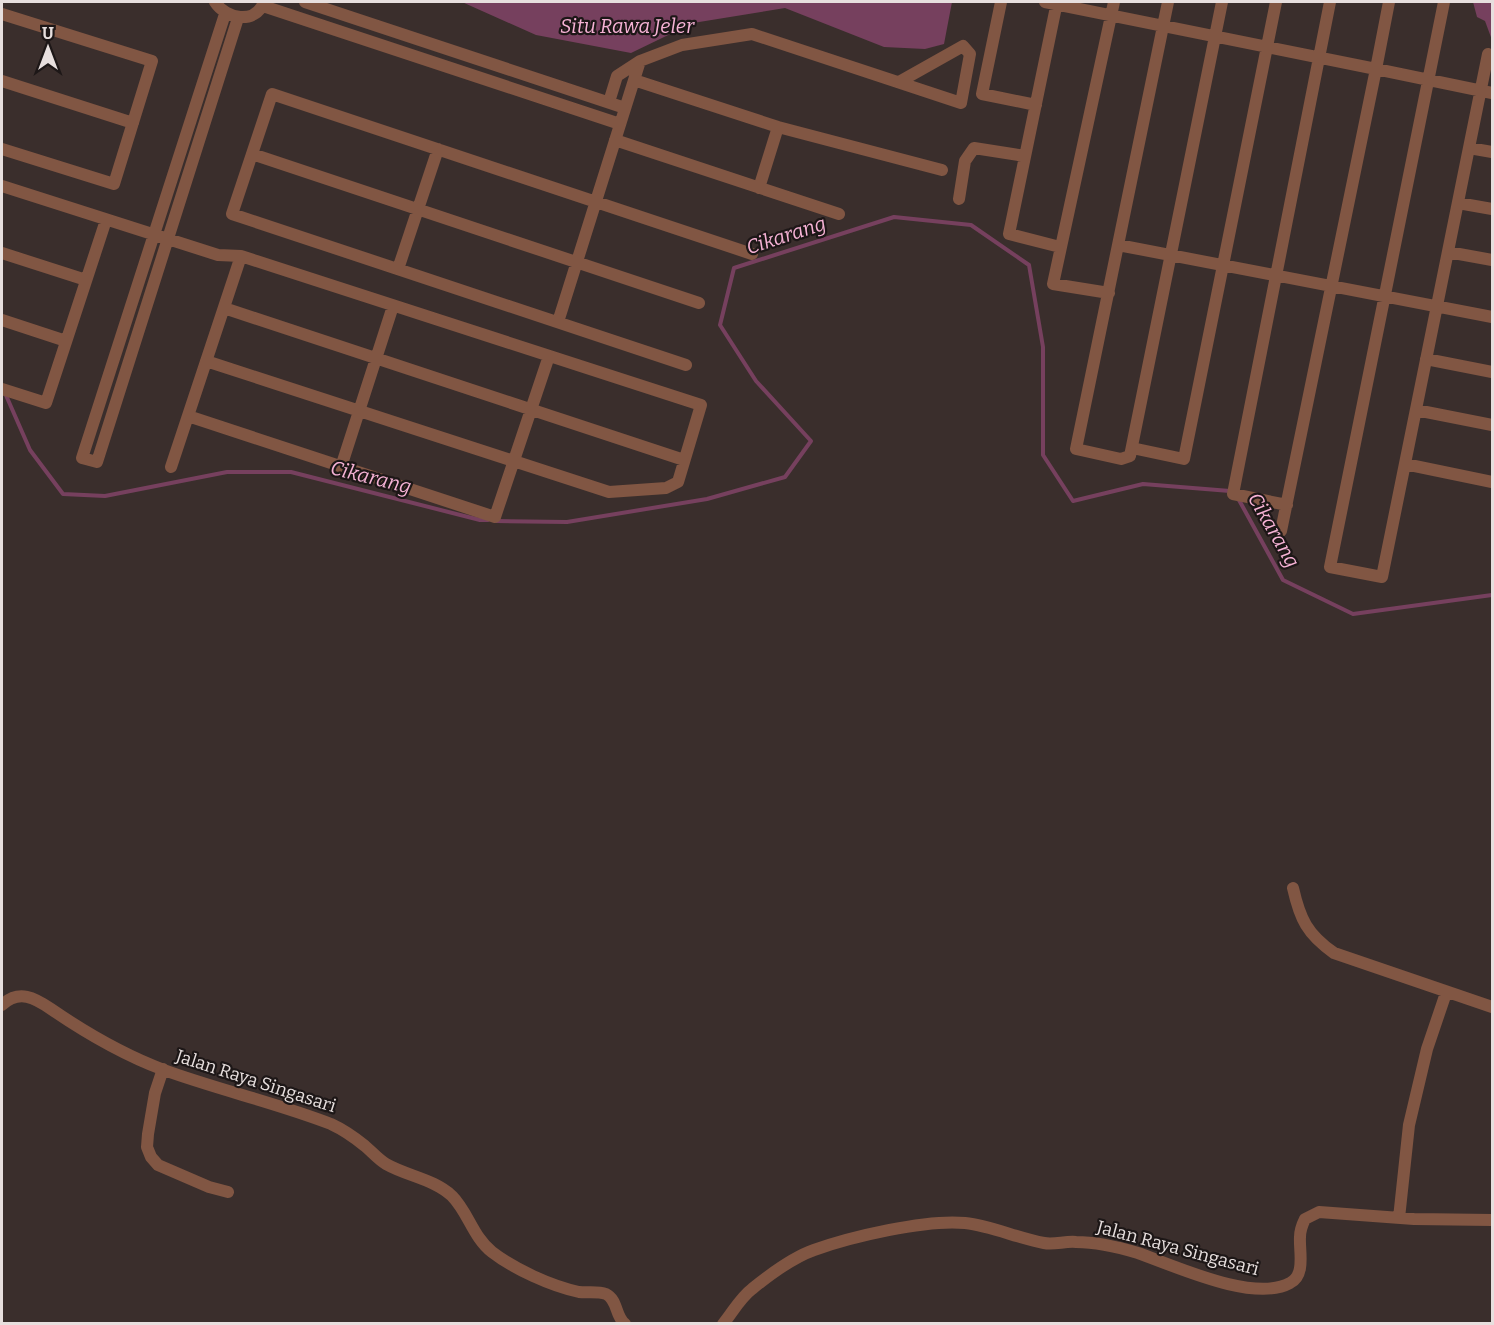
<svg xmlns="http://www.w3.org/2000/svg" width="1494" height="1325" viewBox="0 0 1494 1325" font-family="Bitter,serif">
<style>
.water{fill:#76405e}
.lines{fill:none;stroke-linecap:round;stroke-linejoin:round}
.stream{stroke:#76405e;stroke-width:4}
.minor{stroke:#815643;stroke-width:12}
.labels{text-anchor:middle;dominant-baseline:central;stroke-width:4.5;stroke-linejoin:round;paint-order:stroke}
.street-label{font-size:18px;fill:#e7dfde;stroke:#1d1717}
.water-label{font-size:20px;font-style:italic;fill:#f6b2d5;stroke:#1d1717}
</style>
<rect width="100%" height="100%" fill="#3a2e2c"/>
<path class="water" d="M462,2h490l-8,42 -19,5 -41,-2 -99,-39 -92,15 -62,30 -95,-18z
M1473,2h19v38l-7,-19 -8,-4z"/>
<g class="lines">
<path class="stream" d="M5,393l25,57 33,44 42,2 122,-24h64l189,48h8
M1239,500l44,80 70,34 139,-19
M496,521l71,1 140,-23 78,-22 26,-36 -55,-60 -36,-56 14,-57 160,-51 77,8 58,40 14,82v108l30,46 70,-17 87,7"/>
<path class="minor" d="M215,2c11,17 40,23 49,0
M305,2l320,106
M1001,2l-19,92 54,11
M1045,2l331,67 -95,462
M1057,2l-48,232 51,13
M1168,2l-92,447 45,10 9,-3 92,-454
M1389,2l-13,67 116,24
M1444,2l-114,565 52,10 106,-523
M263,6l357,118
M2,14l150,47 -38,123 -112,-35
M225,14l-143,444 15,4 141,-444
M634,80l144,47 164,43
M2,81l131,42
M609,102l8,-26 23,-15
M615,140l224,74
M1469,148l23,4
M252,154l447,149
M2,186l216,69 23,1 460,149 -23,77 -12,6 -57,4 -403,-131
M759,188l19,-61
M959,199l6,-38 9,-13 51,8
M1458,203l34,6
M1118,245l374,72
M1448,252l44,8
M2,253l84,27
M398,269l40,-120
M1109,293l-56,-9 61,-282
M224,308l460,152
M2,320l64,21
M558,322l82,-261 42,-16 70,-11 209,69 9,-49 -7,-8 -64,36
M1426,359l66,13
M686,365l-454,-151 40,-120 480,160
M2,389l44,14 60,-183
M1416,410l76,15
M188,416l307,101 54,-161
M1132,448l52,11 92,-457
M1405,464l87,18
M171,467l70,-211
M341,467l52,-161
M1287,505l-54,-11 97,-492
M1293,888c7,31 14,46 41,65l158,54
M2,1005c17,-16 33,-7 49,4 35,24 73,46 113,61 55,20 113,33 167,54 13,6 23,13 34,22 7,6 14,14 21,18 21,12 48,15 66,32 16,16 21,41 40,56 22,17 59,34 87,40 8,1 19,-1 27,2 12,6 9,22 19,30
M163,1069l-8,24 -7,41 -1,13 4,10 7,8 51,22 19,5
M1399,1218l10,-93 18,-76 19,-56
M723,1324c10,-12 17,-26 29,-35 16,-13 42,-32 62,-39 36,-13 112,-31 151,-27 27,3 52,15 79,20 10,2 21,-2 32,-1 20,0 42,5 62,11 37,13 116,50 152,30 16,-8 9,-32 10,-46 0,-6 2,-12 5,-18l14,-7 95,7 78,1"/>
</g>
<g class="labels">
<g class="street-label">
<text transform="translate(256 1081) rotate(18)">Jalan Raya Singasari</text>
<text transform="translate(1178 1248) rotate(15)">Jalan Raya Singasari</text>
</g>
<g class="water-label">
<text x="627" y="26">Situ Rawa Jeler</text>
<text transform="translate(786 235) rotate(-18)">Cikarang</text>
<text transform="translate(371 477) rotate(14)">Cikarang</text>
<text transform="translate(1274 530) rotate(60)">Cikarang</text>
</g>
</g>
<rect width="1494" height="1325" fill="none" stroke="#e7dfde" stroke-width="6"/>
<g transform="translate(48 48)" stroke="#1d1717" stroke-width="4.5" paint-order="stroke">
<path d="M0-4.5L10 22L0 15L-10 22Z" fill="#e7dfde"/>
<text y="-9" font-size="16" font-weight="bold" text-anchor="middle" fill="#e7dfde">U</text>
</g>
</svg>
